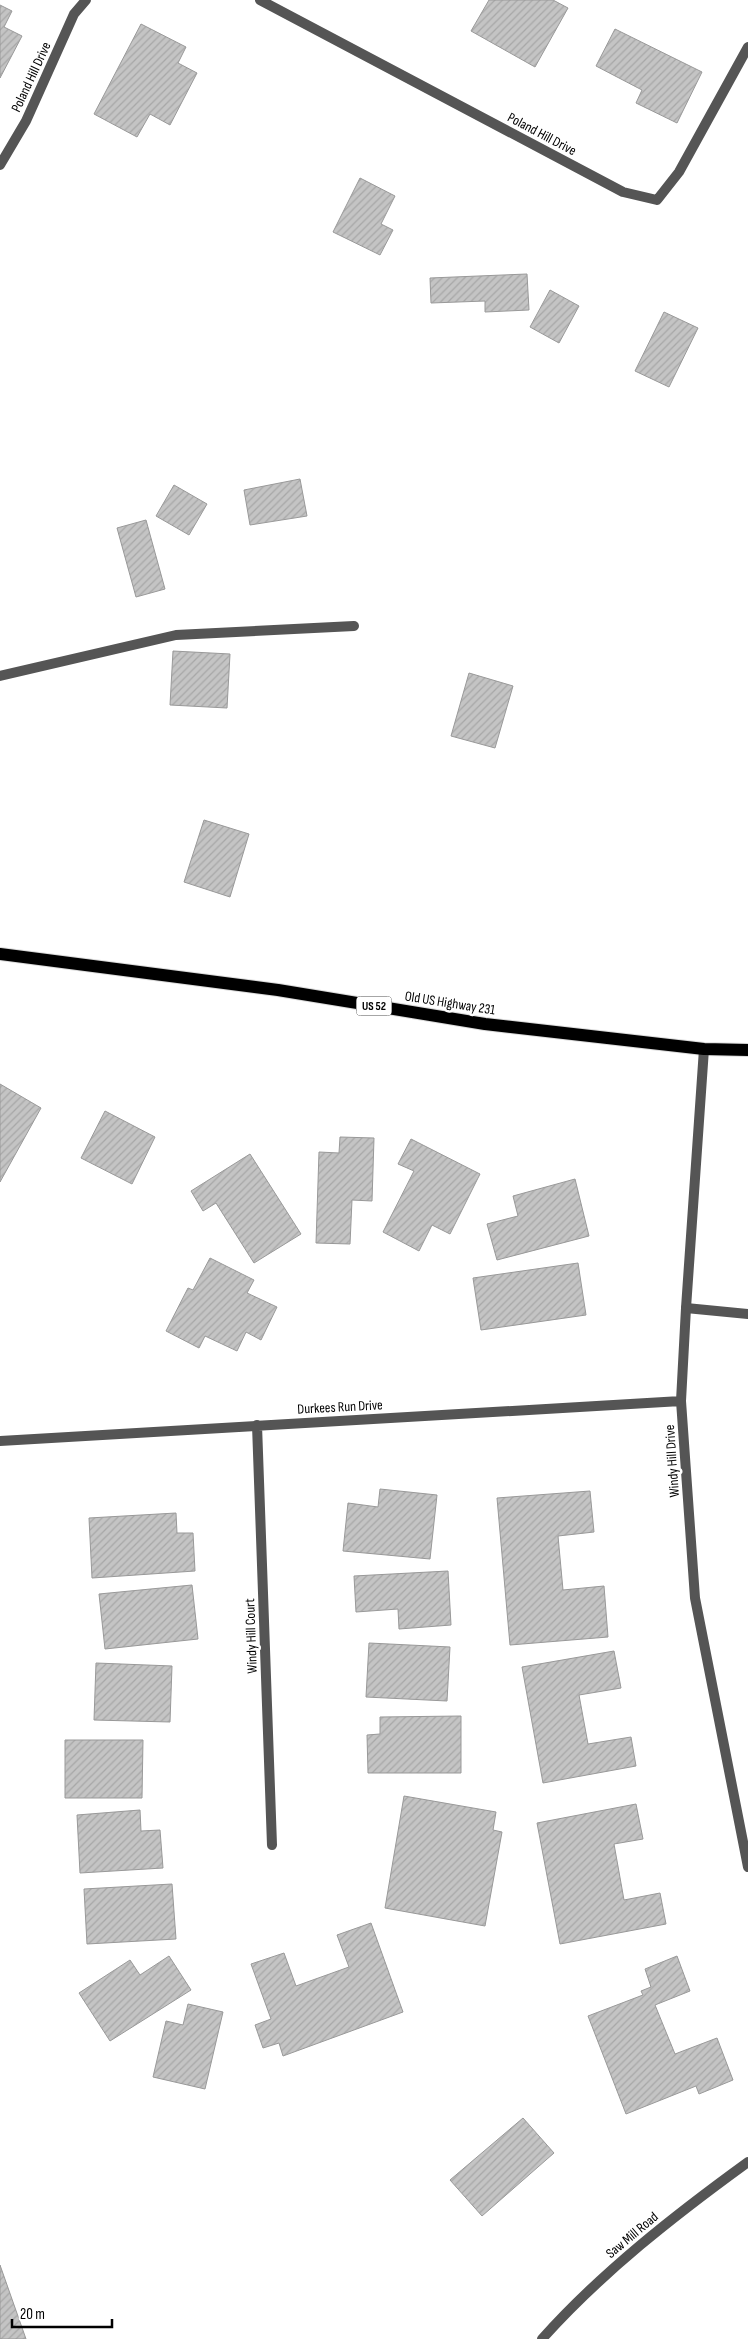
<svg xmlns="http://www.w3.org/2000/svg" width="748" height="2339" viewBox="0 0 748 2339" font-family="'Sofia Sans Condensed',sans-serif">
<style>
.building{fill:url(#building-hatch);stroke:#999}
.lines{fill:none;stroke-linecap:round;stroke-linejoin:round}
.primary-casing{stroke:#dbdbdb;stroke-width:14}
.service{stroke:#555;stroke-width:10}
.minor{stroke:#555;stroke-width:10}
.primary{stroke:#000;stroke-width:12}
.labels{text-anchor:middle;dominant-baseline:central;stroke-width:5;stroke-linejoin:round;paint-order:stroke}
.shield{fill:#fff;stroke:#4c4c4c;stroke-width:1}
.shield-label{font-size:12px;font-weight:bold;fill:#000}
.street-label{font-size:14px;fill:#000;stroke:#fff}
</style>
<defs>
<pattern id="building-hatch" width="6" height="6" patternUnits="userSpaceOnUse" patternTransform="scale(1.25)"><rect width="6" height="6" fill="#c4c4c4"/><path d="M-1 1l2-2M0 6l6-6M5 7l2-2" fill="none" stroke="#a7a7a7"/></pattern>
</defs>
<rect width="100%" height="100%" fill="#fff"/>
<path class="building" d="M489,0h64l15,8 -33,59 -64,-36z
M0,5l12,6 -8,16 18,9 -22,42z
M141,24l45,23 -8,16 19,10 -27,52 -20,-11 -13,23 -43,-23z
M615,29l87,43 -25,51 -41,-20 6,-13 -46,-24z
M360,178l35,18 -14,28 12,6 -13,25 -47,-23z
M527,274l2,36 -44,2v-11l-54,2 -1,-25z
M550,290l29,16 -20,37 -29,-16z
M664,312l34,16 -29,59 -34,-16z
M300,479l7,37 -57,9 -6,-35z
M174,485l33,19 -18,31 -33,-19z
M146,520l19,69 -29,8 -19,-69z
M173,651l57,3 -3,54 -57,-3z
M469,673l44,13 -18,62 -44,-12z
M204,820l45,14 -19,63 -46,-15z
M0,1084l41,24 -41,74z
M105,1111l50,26 -23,47 -51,-26z
M340,1137l34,1 -2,63 -20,-1 -2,44 -34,-1 3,-91 20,1z
M411,1139l69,35 -30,60 -18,-9 -13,26 -36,-19 31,-61 -16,-7z
M250,1154l51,80 -47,29 -38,-60 -13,8 -12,-20z
M575,1179l14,57 -92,24 -10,-36 31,-8 -5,-20z
M210,1258l44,22 -7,13 30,14 -16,33 -15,-8 -9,19 -32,-15 -6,12 -33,-17 22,-43 5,2z
M578,1263l8,52 -105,15 -8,-52z
M380,1489l57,6 -7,64 -87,-8 5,-48 30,4z
M590,1491l4,41 -36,4 5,54 41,-4 4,51 -98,8 -13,-147z
M176,1513l1,20h16l2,38 -103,7 -3,-60z
M448,1571l3,54 -52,4 -1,-20 -42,3 -2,-36z
M192,1585l6,54 -93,10 -6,-55z
M369,1643l81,4 -3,54 -81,-4z
M614,1651l7,37 -42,7 9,49 43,-7 5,29 -93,17 -21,-116z
M96,1663l76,3 -2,56 -76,-2z
M461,1716v57h-93l-1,-38 13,-1v-17z
M65,1740h78l-1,58h-77z
M404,1796l92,16 -3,18 9,2 -17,94 -100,-18z
M636,1804l7,35 -29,5 10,56 36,-7 6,31 -106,20 -23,-121z
M140,1810l1,21 19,-1 3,38 -83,5 -3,-58z
M172,1884l4,55 -89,5 -3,-55z
M371,1923l32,89 -120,44 -4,-13 -16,5 -8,-23 16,-6 -20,-55 33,-11 12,33 53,-19 -12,-32z
M169,1956l22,34 -81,51 -31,-48 51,-33 10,15z
M677,1956l13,35 -35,14 20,49 42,-16 16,42 -34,14 -3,-8 -70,28 -38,-98 55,-21 -2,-4 10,-4 -6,-18z
M188,2004l35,8 -18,77 -52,-12 13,-56 17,4z
M523,2118l31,35 -72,63 -32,-36z
M0,2265l26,74h-26z"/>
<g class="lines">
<defs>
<path id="primary" d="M0,954l278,36 207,34 219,25 44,1"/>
</defs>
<use href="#primary" class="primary-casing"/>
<path class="service" d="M686,1308l62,6"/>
<path class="minor" d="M260,0l363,192 34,8 22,-28 69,-125
M0,165l26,-44 48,-107 12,-14
M0,676l176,-41 178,-9
M704,1049l-18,259 -5,93 14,197 53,269
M257,1425l15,420
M0,1441l681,-40
M542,2339c60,-67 133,-124 206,-177"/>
<use href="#primary" class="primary"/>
</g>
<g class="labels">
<rect class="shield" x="356.5" y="996.5" width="35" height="19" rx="4"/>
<g class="shield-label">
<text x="374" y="1006">US 52</text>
</g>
<g class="street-label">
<text transform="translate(31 77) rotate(-65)">Poland Hill Drive</text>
<text transform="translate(542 134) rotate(28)">Poland Hill Drive</text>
<text transform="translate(450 1003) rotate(9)">Old US Highway 231</text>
<text transform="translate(340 1407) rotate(-3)">Durkees Run Drive</text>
<text transform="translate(672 1461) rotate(-94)">Windy Hill Drive</text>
<text transform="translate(251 1636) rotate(-92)">Windy Hill Court</text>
<text transform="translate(632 2235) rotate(-40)">Saw Mill Road</text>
</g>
</g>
<path d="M12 2319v8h100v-8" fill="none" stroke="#000000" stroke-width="2.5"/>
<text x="20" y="2319" font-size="15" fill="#000000" stroke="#ffffff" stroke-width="4" paint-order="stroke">20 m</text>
</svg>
